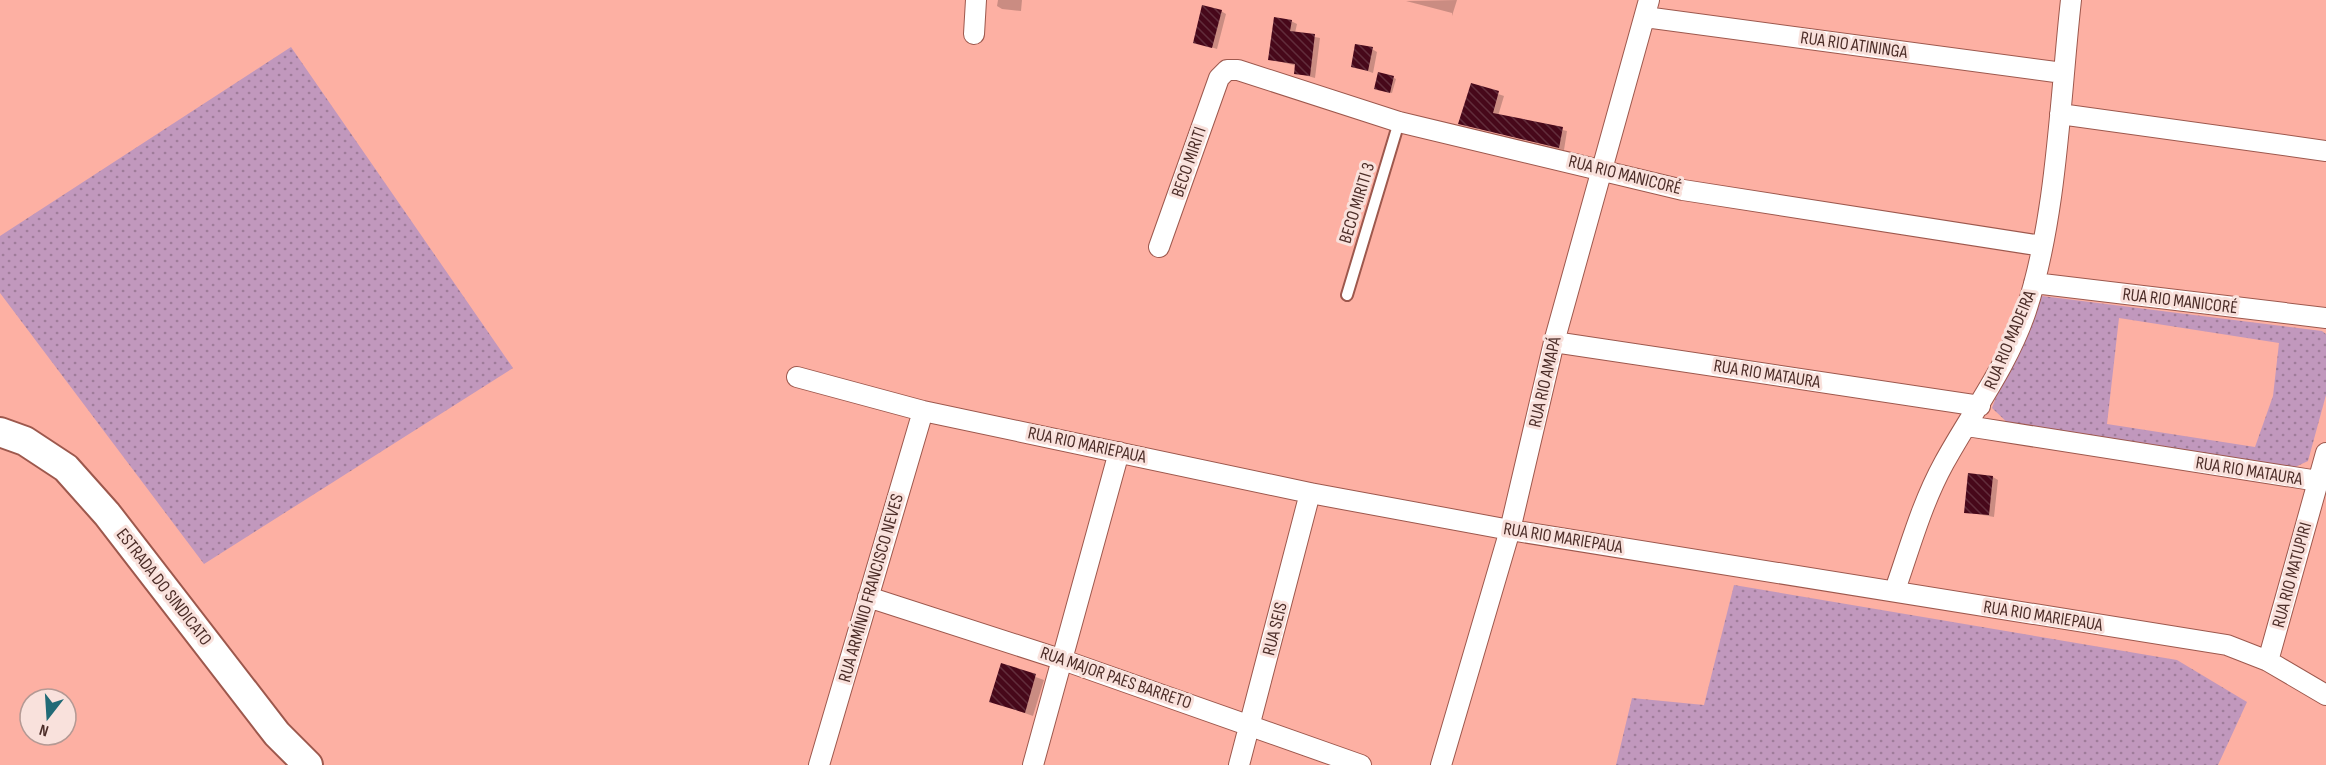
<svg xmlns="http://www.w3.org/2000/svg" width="2326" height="765" viewBox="0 0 2326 765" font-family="'Sofia Sans Condensed',sans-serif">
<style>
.grass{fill:url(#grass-dots);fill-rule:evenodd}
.shadow{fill:#0003}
.building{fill:url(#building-back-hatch)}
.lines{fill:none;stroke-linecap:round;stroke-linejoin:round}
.lane-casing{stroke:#9d584d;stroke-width:14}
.street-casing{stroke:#9d584d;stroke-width:22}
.secondary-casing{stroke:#9d584d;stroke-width:32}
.lane{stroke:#fff;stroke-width:10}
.street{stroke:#fff;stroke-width:20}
.secondary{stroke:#fff;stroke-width:28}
.labels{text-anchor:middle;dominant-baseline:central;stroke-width:6;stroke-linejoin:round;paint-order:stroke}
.street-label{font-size:18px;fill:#4c2d28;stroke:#f9e1dc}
</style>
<defs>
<pattern id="grass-dots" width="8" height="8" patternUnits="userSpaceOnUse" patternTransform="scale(1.5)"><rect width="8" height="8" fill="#c198bd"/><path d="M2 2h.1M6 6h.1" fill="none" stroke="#9f7c9a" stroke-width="1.8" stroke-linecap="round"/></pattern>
<pattern id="building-back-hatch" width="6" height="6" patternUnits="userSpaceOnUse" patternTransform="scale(1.5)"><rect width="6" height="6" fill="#47081a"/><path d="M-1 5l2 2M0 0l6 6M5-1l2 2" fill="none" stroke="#612d3b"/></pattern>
</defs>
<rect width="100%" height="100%" fill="#fdb0a3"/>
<path class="grass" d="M291,47l222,321 -309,196 -204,-271v-57z
M2034,295l288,36 4,3v61l-18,66 -19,9 -278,-44 -19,-18zM2119,318l160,25 -6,53 -18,51 -148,-23z
M1734,585l443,75 70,42 -29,63h-602l16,-67 72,7z"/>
<path class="shadow" d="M998,0h24l-1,11 -19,-2 -5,-3z
M1457,0l-5,16v-3l-46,-12z
M1221,11l5,3 -9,35 -22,-7z
M1291,21l6,3 -2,9 25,5 -5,40 -19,-5 1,-7 -27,-7z
M1372,49l5,3 -4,21 -20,-7z
M1394,78l2,1 -4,14 -15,-3z
M1472,85l32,11 -6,20 69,15 -3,19 -104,-27z
M1993,477l5,3 -4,37 -28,-5z
M1002,665l42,15 -11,36 -42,-15z"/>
<path class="building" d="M1202,5l20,5 -10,38 -19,-5z
M1274,17l18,3 -2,11 25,3 -5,42 -16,-2 1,-10 -27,-4z
M1355,44l18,3 -5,24 -17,-4z
M1378,72l16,4 -4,17 -16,-4z
M1471,83l28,8 -6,22 70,14 -4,21 -101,-24z
M1968,473l25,3 -4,39 -25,-2z
M1001,663l35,11 -11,39 -36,-11z"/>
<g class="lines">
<defs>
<path id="lane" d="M1347,295l52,-173"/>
<path id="street" d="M1645,17l418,56
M974,34l2,-34
M2060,114l266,37
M1159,247l60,-169 8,-8h11l161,52 284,68 359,56
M2034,283l292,35
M1554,342l426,64
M797,377l126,34 387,82 200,37 717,115 41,16 58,34
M1967,426l351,55
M1895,590c15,-43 27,-87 49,-127 28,-51 63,-96 82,-152 31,-94 34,-213 45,-311
M868,597l195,63 298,105
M2268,661l58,-208
M819,765l104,-354
M1033,765l86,-313
M1239,765l71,-272
M1441,765l69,-235 44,-188 95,-342"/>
<path id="secondary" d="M0,432l25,9 41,27 41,46 170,220 31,31"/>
</defs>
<use href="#lane" class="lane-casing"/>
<use href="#street" class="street-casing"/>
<use href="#secondary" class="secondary-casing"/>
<use href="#lane" class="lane"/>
<use href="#street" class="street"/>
<use href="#secondary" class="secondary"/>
</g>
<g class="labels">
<g class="street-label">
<text transform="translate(1854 45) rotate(8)">RUA RIO ATININGA</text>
<text transform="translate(1189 162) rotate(-71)">BECO MIRITI</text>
<text transform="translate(1625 175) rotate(14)">RUA RIO MANICORÉ</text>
<text transform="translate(1357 203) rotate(-73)">BECO MIRITI 3</text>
<text transform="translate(2180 301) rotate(7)">RUA RIO MANICORÉ</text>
<text transform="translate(2010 340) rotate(-67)">RUA RIO MADEIRA</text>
<text transform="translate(1767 374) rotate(9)">RUA RIO MATAURA</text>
<text transform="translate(1545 382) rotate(-77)">RUA RIO AMAPÁ</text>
<text transform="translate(1087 445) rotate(12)">RUA RIO MARIEPAUA</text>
<text transform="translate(2249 471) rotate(9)">RUA RIO MATAURA</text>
<text transform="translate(1563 538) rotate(9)">RUA RIO MARIEPAUA</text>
<text transform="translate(2292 575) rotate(-75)">RUA RIO MATUPIRI</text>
<text transform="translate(164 587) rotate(52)">ESTRADA DO SINDICATO</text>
<text transform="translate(871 588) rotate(-74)">RUA ARMÍNIO FRANCISCO NEVES</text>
<text transform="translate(2043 616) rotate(9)">RUA RIO MARIEPAUA</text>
<text transform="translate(1275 629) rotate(-76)">RUA SEIS</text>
<text transform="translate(1116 678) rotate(19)">RUA MAJOR PAES BARRETO</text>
</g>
</g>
<g transform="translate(48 717) rotate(197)"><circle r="28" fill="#f9e1dc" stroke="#b49994" stroke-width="1.5"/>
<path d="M0-4.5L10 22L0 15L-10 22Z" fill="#226a76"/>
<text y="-9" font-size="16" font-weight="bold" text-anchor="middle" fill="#4c2d28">N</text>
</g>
</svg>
